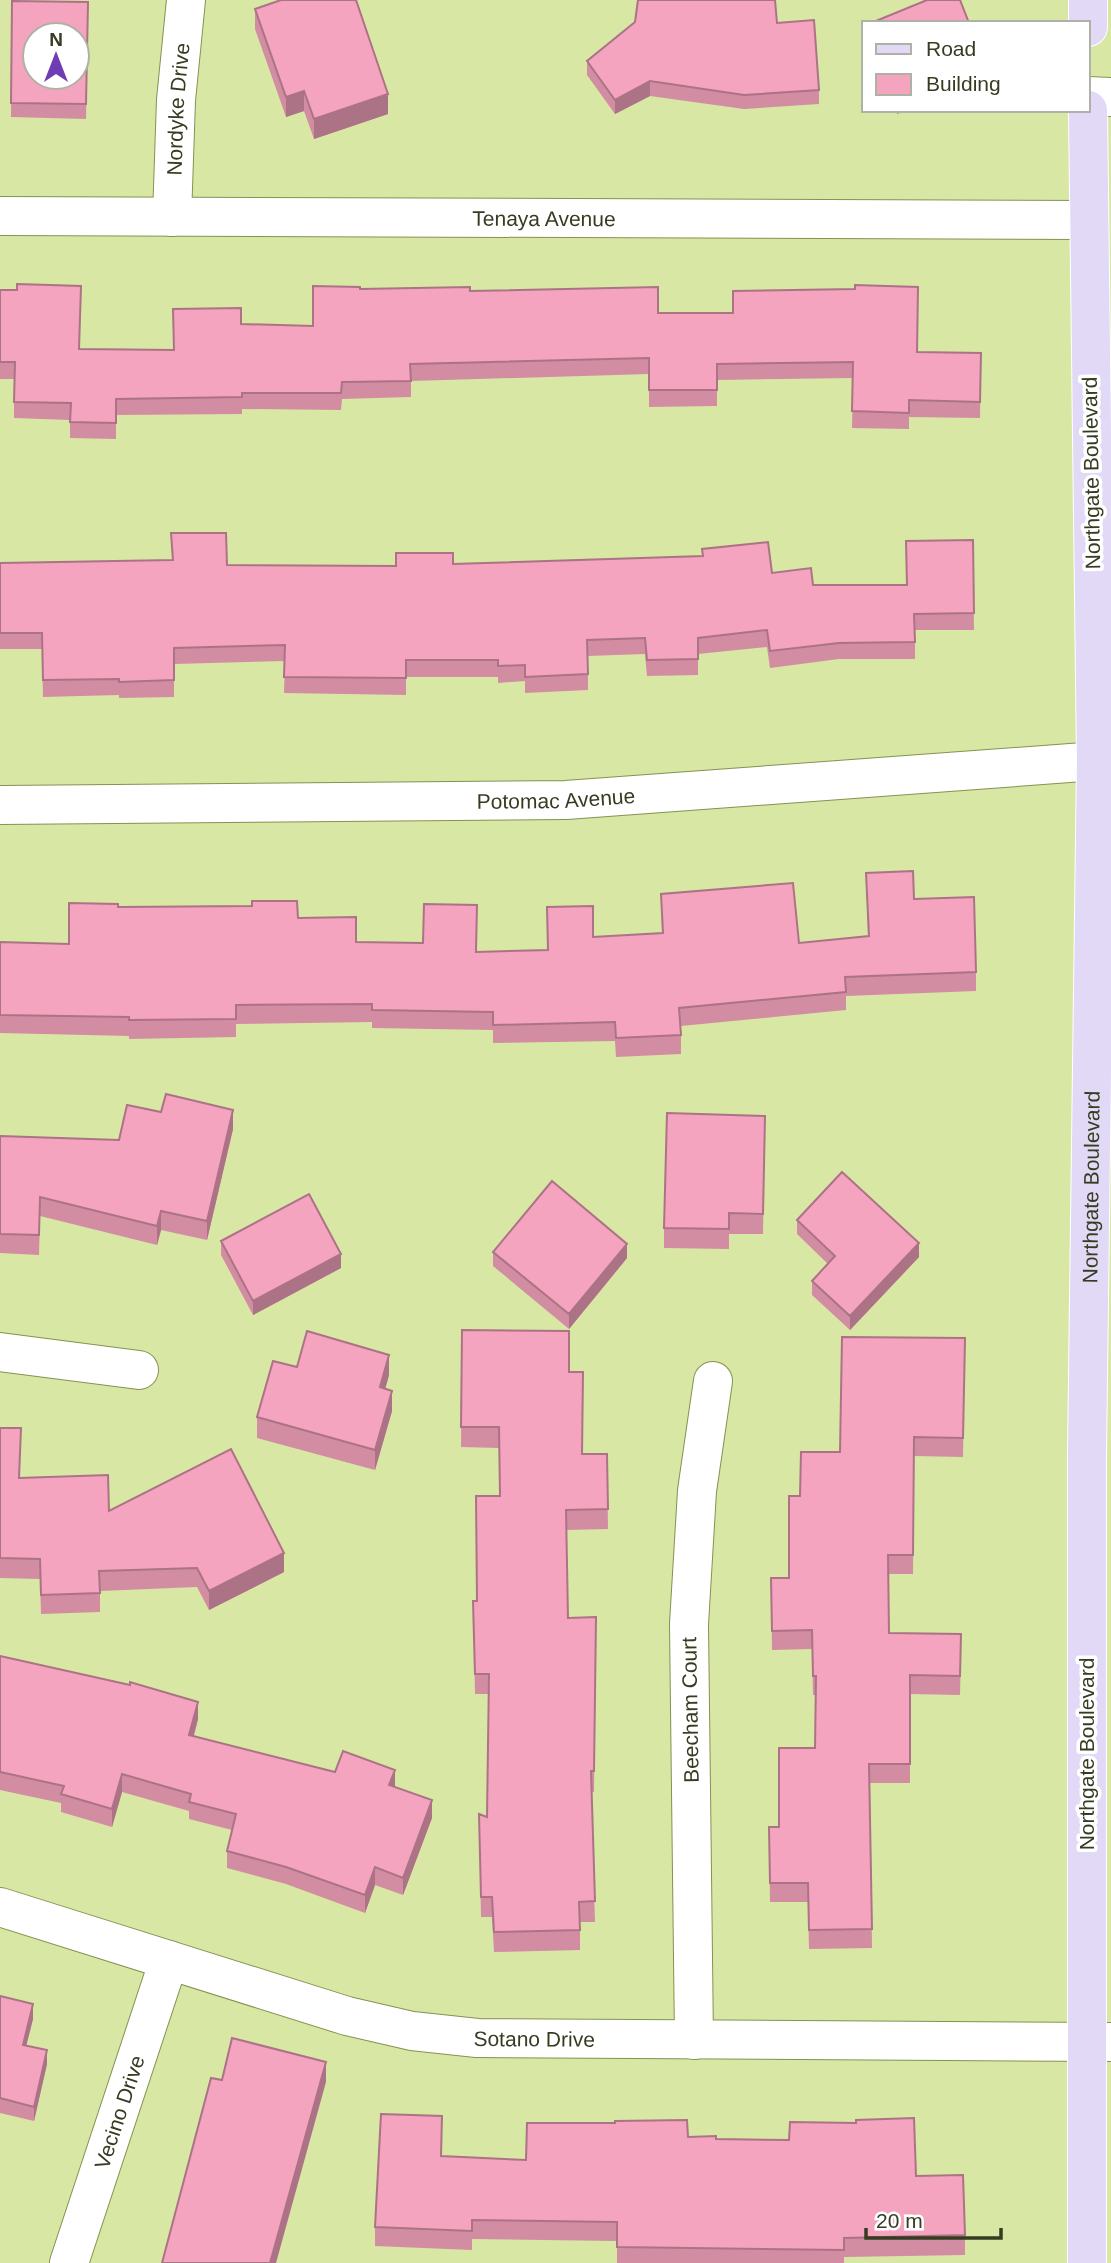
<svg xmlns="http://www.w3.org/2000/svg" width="1111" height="2263" viewBox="0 0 1111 2263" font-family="Helvetica,sans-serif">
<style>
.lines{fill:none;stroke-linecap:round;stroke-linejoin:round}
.minor-casing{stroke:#849252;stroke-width:40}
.major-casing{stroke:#fff;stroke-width:40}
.minor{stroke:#fff;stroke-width:38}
.major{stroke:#e2d9f6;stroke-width:38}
.wall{fill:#d28da3}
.shaded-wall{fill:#ab7385}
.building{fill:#f4a4be;stroke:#ab7385;stroke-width:2;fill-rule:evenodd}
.labels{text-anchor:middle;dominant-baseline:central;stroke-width:7;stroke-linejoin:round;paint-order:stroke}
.street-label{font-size:21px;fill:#363c21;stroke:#fff}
</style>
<rect width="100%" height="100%" fill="#d8e7a4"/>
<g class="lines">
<defs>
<g id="minor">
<path d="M1088,96l23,1"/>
<path id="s1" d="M0,216l1088,4"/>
<path id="s2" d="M172,217l4,-117 10,-100"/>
<path id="s3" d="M0,805l566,-5 545,-40"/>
<path d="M0,1352l139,18"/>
<path id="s4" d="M0,1907l347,109 65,15 65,7 634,4"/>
<path d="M694,2040l-5,-416 8,-133 16,-110"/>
<path id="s5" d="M69,2263l100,-303"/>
</g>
<g id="major">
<path d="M1088,27v-27"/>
<path id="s6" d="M1087,2263v-809l9,-694 -8,-650"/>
</g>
</defs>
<use href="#minor" class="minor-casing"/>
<use href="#major" class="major-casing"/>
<use href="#minor" class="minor"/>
<use href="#major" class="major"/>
</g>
<path class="wall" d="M12,1l76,1 -2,117 -75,-2z
M255,9l133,105 -74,25 -10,-28 -18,6 -31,-88z
M777,23l42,67v14l-75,5 -94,-13 -35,18 -28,-39v-14z
M360,289l110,2 188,22 259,39 64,1 -1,65 -71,-1v12l-57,-1 1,-50 -136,2v26l-68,1v-33l-238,7v16l-69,2 -1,11 -99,-1v5l-126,1v24l-46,-1v-18l-56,-2v-39h-14v-89l80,59 94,1 67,-26 72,2z
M171,533l56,32 169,1 57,-2 249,-8v-7l70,24 41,12h93l67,-45 1,90h-59v29h-76l-69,9 -3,-21 -69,7v21l-51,1 -2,-22 -57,2v34l-63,3v-12l-27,2v-6h-92v18l-122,-2 1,-32 -111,3v33l-55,1v-3l-76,2 -1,-48h-42v-86l172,-3z
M866,873l48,26 62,73v19l-130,5v14l-165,16v28l-65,3 -1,-16 -122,2v-13l-121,-2v-6l-136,2v13l-107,2v-3l-129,-3v-91l69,2 49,-37 180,11 58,24 120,10 71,-2 46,-13 69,-3 -1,-40 138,49 69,-7z
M765,1116l-2,118h-34v15l-65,-1v-20z
M233,1129l-26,111 -46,-10 -4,15 -117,-29 -1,39 -39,-2v-117l119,4z
M797,1220l122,37 -69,73 -38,-35v-14l16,-17 -31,-30z
M221,1241l120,27 -88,47 -32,-60z
M493,1252l134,6 -58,71 -76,-63z
M462,1330l107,42 14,82h24l1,75 -42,1 2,88 28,-1 -2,175 -3,-1 4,131h-15v28l-86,2 -2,-35h-11l-2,-103 8,3 2,-123h-14l-2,-93h4l23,-105 -1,-48 -38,-1z
M965,1338l-2,119 -49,-1 -1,118h-25l1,59 72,20 -1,42 -50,-1v89h-40l2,165 -63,1 -1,-47h-38l-1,-75h10l36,-79 1,-53h-3l-1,-46 -40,1 -1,-72h18l11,-82 40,-44z
M297,1367l92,8 -4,14 7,22 -17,59 -118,-32v-21z
M0,1428l20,50 89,33 175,61 -75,38 -12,-23 -97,4v21l-59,2 -1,-35 -40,-1z
M0,1656l198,63 -4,17 201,51 37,31 -29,77 -28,-10 -10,28 -79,-29 -59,-16v-17l5,-21 -43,-11v-8l-67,-19 -10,35 -51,-15v-9l-61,-13z
M0,1996l33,23 -7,26 21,19 -13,57 -34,-8z
M688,2137l28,2 200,37 49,59v20l-121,2v6h-227v-22l-145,-2v11l-97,-4v-19l66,-71 85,4z"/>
<path class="shaded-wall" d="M650,81v15l-35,18v-14z
M304,91v20l-18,6v-20z
M388,94v20l-74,25v-20z
M897,110h10l-10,4z
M233,1110v19l-26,111v-19z
M161,1211v19l-4,15v-19z
M919,1243v14l-69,73v-14z
M627,1244v14l-58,71v-15z
M341,1254v14l-88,47v-14z
M389,1355v20l-9,33v-21z
M392,1391v20l-17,59v-20z
M284,1553v19l-75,38v-19z
M198,1702v17l-9,33v-17z
M395,1770v17l-6,-2z
M122,1774v18l-10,35v-18z
M432,1800v18l-29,77v-17z
M375,1867v18l-10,28v-18z
M33,2004v15l-10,40v-14z
M47,2050v14l-13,57v-14z
M326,2062v20l-50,181h-6z"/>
<path class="building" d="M281,0h75l32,94 -74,25 -10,-28 -18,6 -31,-88z
M638,0h137l2,23 37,-3 5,70 -75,5 -94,-14 -35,19 -28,-39 48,-39z
M927,0h33l9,23h-98z
M12,1l76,1 -2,102 -75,-1zM35,35h42v42h-42z
M17,284l64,2 -2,63 95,1 -1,-41 68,-1v16l72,2v-40l47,1v2l110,-2v4l188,-4v26h75v-22l122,-2v-4l63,2 -1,65 64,1 -1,49 -71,-2v13l-57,-2 1,-49 -136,2v26h-68v-32l-239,6 1,17 -69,1 -1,11h-99v4l-126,2v24l-46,-1 1,-19 -57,-1 1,-40h-15v-72h17z
M171,533h55l1,32 169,1v-13h57v11l250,-8 -1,-7 66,-7 4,31 39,-5 2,17h94l-1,-44 67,-1 1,73 -60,1 1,28 -76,1 -69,8 -3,-21 -69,8v21l-51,1 -2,-22 -58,2 1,34 -63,3v-12l-27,1v-6h-92v18l-122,-1 1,-32 -111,3v32l-55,2v-3l-76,1 -1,-47h-42v-70l173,-3z
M913,871l1,28 60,-2 2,75 -131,5 1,15 -167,16 2,27 -65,3 -1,-16 -122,3v-13l-121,-2v-6l-136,1v14l-107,1v-3l-129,-2v-73l69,2v-41l49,1v3l134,-1v-5h45l1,17 58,-1v25l67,1 1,-39 53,1 -1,47 72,-2 -1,-43 46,-1v31l70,-4 -2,-39 132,-11 6,60 70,-7 -3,-63z
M166,1094l67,16 -26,111 -46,-10 -4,15 -117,-29 -1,38 -39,-1v-98l119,4 8,-35 34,7z
M667,1113l98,3 -2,98 -34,-1v16l-65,-1z
M842,1172l77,71 -69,73 -38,-35 23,-25 -38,-36z
M552,1181l75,63 -58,70 -76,-62z
M309,1194l32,60 -88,47 -32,-60z
M462,1330l107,1v41h14l-1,82h25l1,55 -42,1 2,108 28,-1 -2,154h-3l4,130 -16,1 1,28 -86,2 -2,-35h-11l-2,-83 8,3 2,-143h-14l-2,-73h4l-1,-105h24l-1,-69h-38z
M307,1331l82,24 -9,32 12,4 -17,59 -118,-33 16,-56 24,6z
M842,1337l123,1 -2,100 -49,-1 -1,118h-25l1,78 72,1 -1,42 -50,-1v89h-41l3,165 -63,1 -1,-47h-38l-1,-56h10v-79h36l1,-72h-3l-1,-46 -40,1 -1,-53h18v-82h11l1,-44h39z
M0,1428h21l-2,50 89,-3 1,36 122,-62 53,104 -75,38 -12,-23 -98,3 1,22 -59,2 -1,-36 -40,-1z
M0,1656l130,29v-3l68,20 -9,33 146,37 8,-21 52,19 -6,15 43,15 -29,78 -28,-11 -10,28 -79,-28 -59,-16 9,-37 -47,-12 2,-8 -69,-20 -10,35 -51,-15 3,-8 -64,-14z
M0,1996l33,8 -10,41 24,5 -13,57 -34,-9z
M232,2038l94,24 -56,201h-108l49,-185 11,2z
M381,2114l61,2 -1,40 85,4 1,-37h88v-2l72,-1 1,17 28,-1v3l73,1 1,-18 66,1v-3l58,-2 2,58 47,-1 2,60 -121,3v12l-227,-3v-25l-145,-2v11l-97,-4z"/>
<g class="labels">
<g class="street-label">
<text stroke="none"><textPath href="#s2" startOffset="108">Nordyke Drive</textPath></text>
<text stroke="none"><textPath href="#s1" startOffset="544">Tenaya Avenue</textPath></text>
<text transform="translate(1091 473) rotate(-91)">Northgate Boulevard</text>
<text stroke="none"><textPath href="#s3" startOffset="556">Potomac Avenue</textPath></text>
<text stroke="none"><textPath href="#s6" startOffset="1076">Northgate Boulevard</textPath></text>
<text transform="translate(690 1710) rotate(-91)">Beecham Court</text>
<text transform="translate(1086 1754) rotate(-90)">Northgate Boulevard</text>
<text stroke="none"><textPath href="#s4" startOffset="553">Sotano Drive</textPath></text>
<text stroke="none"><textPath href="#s5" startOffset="159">Vecino Drive</textPath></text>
</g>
</g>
<rect x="862" y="21" width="228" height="91" fill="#ffffff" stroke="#afb1a6" stroke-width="2"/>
<rect x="876" y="44" width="35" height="10" fill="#e2d9f6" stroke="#afb1a6" stroke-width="2"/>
<text x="926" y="56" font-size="21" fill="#363c21">Road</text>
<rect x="876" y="74" width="35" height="21" fill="#f4a4be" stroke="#afb1a6" stroke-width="2"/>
<text x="926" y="91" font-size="21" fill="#363c21">Building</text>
<g transform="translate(56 56)"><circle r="33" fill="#ffffff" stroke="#afb1a6" stroke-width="2"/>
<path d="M0-5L12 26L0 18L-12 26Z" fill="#6e3cb3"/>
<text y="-10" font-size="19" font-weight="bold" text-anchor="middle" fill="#363c21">N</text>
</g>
<path d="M866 2228v10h135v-10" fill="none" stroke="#363c21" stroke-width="3.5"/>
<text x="876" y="2228" font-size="21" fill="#363c21" stroke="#ffffff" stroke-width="5" paint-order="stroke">20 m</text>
</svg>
